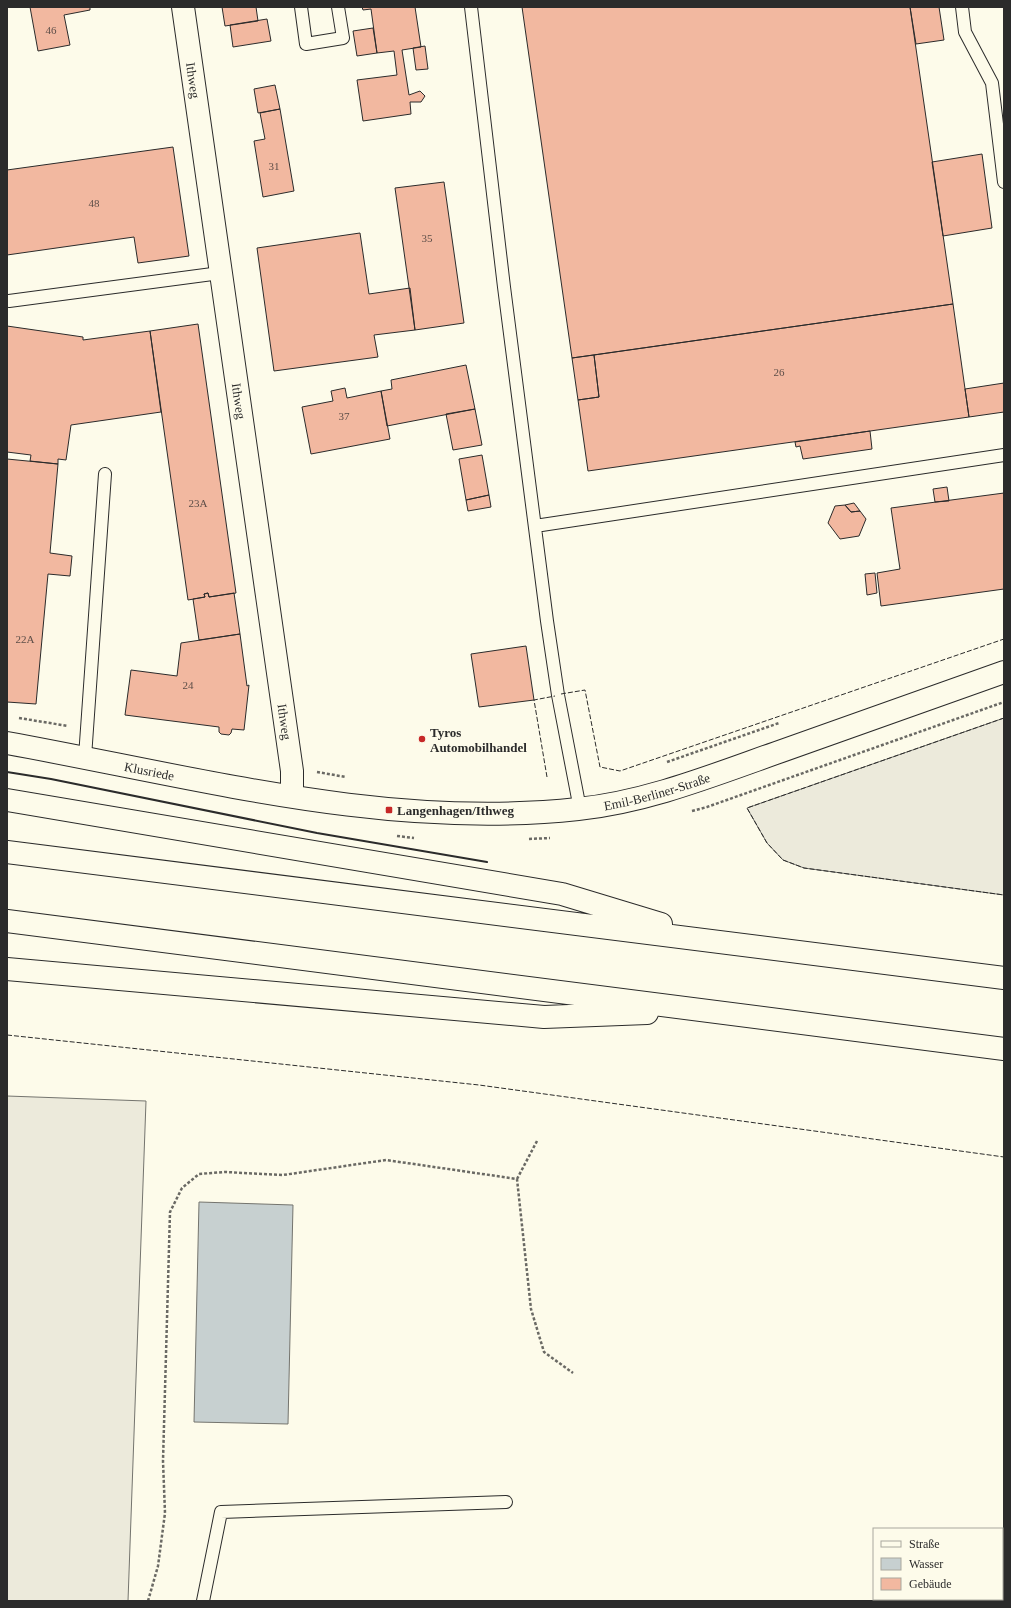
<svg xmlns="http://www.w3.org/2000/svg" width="1011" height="1608" viewBox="0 0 1011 1608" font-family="'Times New Roman',serif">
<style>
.parking{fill:#eceadb;stroke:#74746e}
.water{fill:#c7d0d0;stroke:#74746e}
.building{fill:#f2b8a0;stroke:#2b2b2b}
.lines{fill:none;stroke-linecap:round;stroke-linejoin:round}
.service-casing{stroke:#2b2b2b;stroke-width:14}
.minor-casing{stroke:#2b2b2b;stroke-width:24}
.motorway-casing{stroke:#2b2b2b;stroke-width:24}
.path{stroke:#6a6964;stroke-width:2.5;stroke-dasharray:3 2;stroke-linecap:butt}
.service{stroke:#fdfbea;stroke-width:12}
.minor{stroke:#fdfbea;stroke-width:22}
.motorway{stroke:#fdfbea;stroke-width:22}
.fence{stroke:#2b2b2b;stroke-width:1;stroke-dasharray:5 2;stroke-linecap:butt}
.wall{stroke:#2b2b2b;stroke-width:2}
.poi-dot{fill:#c62828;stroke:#fdfbea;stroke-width:1.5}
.labels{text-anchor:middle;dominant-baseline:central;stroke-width:3;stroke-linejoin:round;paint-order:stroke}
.number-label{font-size:11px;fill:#5d4e48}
.street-label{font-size:13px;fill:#2b2b2b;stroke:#fdfbea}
.poi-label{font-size:13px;font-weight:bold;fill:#2b2b2b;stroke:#fdfbea;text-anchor:start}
</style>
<rect width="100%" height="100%" fill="#fdfbea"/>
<path class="parking" d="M1004,718v177l-200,-27 -21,-8 -16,-17 -20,-35z
M7,1096l139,5 -18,500h-121z"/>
<path class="water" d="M199,1202l94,3 -5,219 -94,-2z"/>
<path class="building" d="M30,7h60v3l-26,5 6,30 -32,6z
M222,7h34l2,14 -33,5z
M362,7h53l6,40 -19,3 7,45 11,-4 5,5 -4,6h-11l1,12 -48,7 -6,-41 40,-5 -3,-24 -17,2 -6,-44 -8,1z
M522,7h388l43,297 -381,54z
M910,7h29l5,33 -28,4z
M267,19l4,22 -38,6 -3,-22z
M373,28l4,25 -20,3 -4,-25z
M425,46l3,23 -12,1 -3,-22z
M275,85l5,24 -22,4 -4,-24z
M280,109l14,82 -31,6 -9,-56 11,-2 -5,-26z
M173,147l16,109 -51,7 -4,-26 -127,18v-85z
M982,154l10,74 -49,8 -11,-74z
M444,182l20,141 -49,7 -20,-142z
M360,233l9,61 41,-6 5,42 -41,5 4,22 -104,14 -17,-123z
M953,304l16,113 -381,54 -10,-71 21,-3 -5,-42z
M198,324l38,269 -27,4 -1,-4 -4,1 1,3 -17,3 -38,-269z
M7,326l76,11v3l67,-9 11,81 -90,13 -5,35 -8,-1v5l-28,-3 1,-6 -24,-3z
M594,355l5,42 -21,3 -6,-42z
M466,365l9,44 -88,17 -6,-35 11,-2 -1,-9z
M1004,383v29l-35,5 -4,-28z
M345,388l2,10 34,-7 9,48 -79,15 -9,-47 31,-6 -2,-10z
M475,409l7,36 -29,5 -7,-36z
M870,431l2,18 -69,10 -3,-13 -4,1 -1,-5z
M482,455l7,40 -23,5 -7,-41z
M7,459l51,5 -8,89 22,3 -2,20 -22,-2 -12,130 -29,-2z
M947,487l2,14 -14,1 -2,-13z
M1004,493v96l-123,17 -4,-33 23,-4 -9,-61z
M489,495l2,12 -23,4 -2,-11z
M854,503l6,8 -9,1 -6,-7z
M845,505l6,7 9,-1 6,8 -7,17 -19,3 -12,-16 7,-17z
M875,573l2,20 -10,2 -2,-21z
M208,593l1,4 25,-4 6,41 -41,6 -6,-41 12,-2 -1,-3z
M240,634l7,52 2,-1 -5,45 -12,-1 -1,4 -2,2 -8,-1 -2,-2v-5l-94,-12 6,-45 46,6 4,-33z
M526,646l8,54 -55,7 -8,-53z"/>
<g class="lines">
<defs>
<path id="service" d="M301,7l5,37 37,-6 -5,-31
M471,7l33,280 43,334 11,74 22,114
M962,7l3,25 27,51 12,99
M9,301l211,-28
M535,526l469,-71
M85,757l20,-283
M203,1601l18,-89 285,-10"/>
<g id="minor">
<path id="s1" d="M183,7l109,764v25"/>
<path id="s2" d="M7,743c188,34 379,87 571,66 68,-7 133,-33 198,-56 76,-27 152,-54 228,-81"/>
</g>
<path id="motorway" d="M7,800l555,94 99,30
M7,852l997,126
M7,921l997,128
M7,969l537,48 103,-4"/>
</defs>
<use href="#service" class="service-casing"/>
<use href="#minor" class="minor-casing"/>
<use href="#motorway" class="motorway-casing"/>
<path class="path" d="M19,718l49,8
M667,762l112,-39
M317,772l29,5
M692,811l15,-4 297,-105
M397,836l17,2
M529,839l21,-1
M517,1179l20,-38
M148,1601l10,-35 7,-53 -2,-52 7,-249 12,-24 17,-14 26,-2 58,3 103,-15 131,19 14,130 13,43 29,21"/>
<use href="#service" class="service"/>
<use href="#minor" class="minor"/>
<use href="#motorway" class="motorway"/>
<path class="fence" d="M561,694l24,-4 15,77 20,4 384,-132
M1004,718l-257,90 20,35 16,17 21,8 200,27
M547,777l-13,-77 21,-4
M7,1035l472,50 525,72"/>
<path class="wall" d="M7,772l44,7 266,54 170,29"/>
</g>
<g class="poi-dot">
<circle cx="422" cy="739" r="4"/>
<rect x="385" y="806" width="8" height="8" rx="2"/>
</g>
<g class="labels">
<g class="number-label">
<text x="51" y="30">46</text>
<text x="274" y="166">31</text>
<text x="94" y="203">48</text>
<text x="427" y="238">35</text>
<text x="779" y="372">26</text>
<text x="344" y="416">37</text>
<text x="198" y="503">23A</text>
<text x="25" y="639">22A</text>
<text x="188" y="685">24</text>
</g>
<g class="street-label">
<text stroke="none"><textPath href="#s1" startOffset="74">Ithweg</textPath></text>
<text stroke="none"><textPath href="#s1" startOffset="398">Ithweg</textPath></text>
<text stroke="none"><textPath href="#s1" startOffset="722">Ithweg</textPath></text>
<text stroke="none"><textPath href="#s2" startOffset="145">Klusriede</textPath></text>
<text stroke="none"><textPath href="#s2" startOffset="658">Emil-Berliner-Straße</textPath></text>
</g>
<g class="poi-label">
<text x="430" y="732">Tyros<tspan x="430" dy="15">Automobilhandel</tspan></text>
<text x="397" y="810">Langenhagen/Ithweg</text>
</g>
</g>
<rect width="1011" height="1608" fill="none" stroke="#2b2b2b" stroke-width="16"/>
<rect x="873" y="1528" width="130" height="72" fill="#fdfbea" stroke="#a9a89e"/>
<rect x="881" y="1541" width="20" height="6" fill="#fdfbea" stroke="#a9a89e"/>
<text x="909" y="1548" font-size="12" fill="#2b2b2b">Straße</text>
<rect x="881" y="1558" width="20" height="12" fill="#c7d0d0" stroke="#a9a89e"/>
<text x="909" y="1568" font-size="12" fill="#2b2b2b">Wasser</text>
<rect x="881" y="1578" width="20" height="12" fill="#f2b8a0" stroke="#a9a89e"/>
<text x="909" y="1588" font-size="12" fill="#2b2b2b">Gebäude</text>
</svg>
